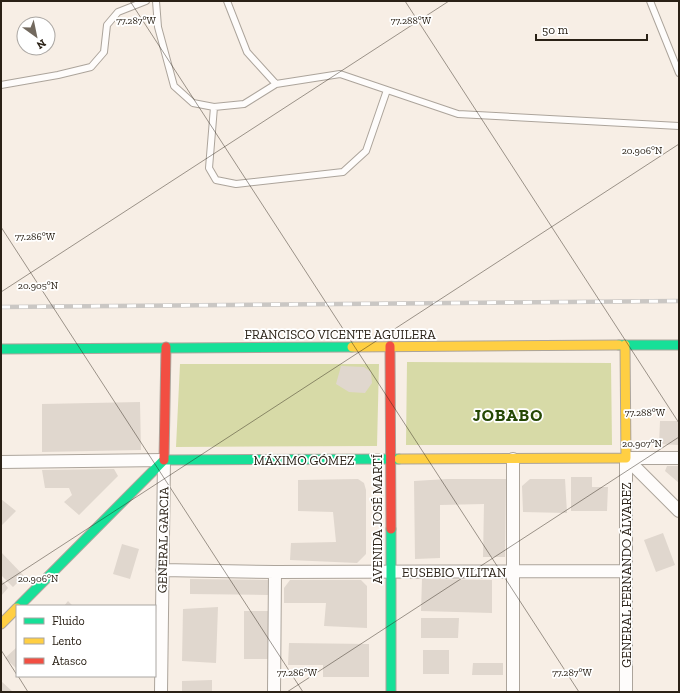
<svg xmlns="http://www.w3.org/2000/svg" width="680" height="693" viewBox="0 0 680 693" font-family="'Zilla Slab',serif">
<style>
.green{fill:#d7daa7}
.building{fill:#e0d7ce}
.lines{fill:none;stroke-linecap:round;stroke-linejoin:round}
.lane-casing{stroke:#aca49b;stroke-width:8}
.street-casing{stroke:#aca49b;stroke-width:14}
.fast-casing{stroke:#aca49b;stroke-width:11}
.slow-casing{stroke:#aca49b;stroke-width:11}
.jam-casing{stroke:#aca49b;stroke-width:11}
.lane{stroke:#fefcfb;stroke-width:6}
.street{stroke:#fefcfb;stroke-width:12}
.fast{stroke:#16e098;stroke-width:9}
.slow{stroke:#ffcf43;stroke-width:9}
.jam{stroke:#f24e42;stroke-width:9}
.rail-casing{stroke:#cac7c4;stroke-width:4.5}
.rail{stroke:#fff;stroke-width:3;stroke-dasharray:9;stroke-linecap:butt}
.ticks{fill:none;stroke:#2a2116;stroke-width:1;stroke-opacity:0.45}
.labels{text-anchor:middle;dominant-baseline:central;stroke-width:3.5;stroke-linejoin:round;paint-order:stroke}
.street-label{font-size:13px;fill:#2a2116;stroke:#fff}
.district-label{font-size:17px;font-weight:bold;letter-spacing:1px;fill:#254805;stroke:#fff}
.ticks-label{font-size:10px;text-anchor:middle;fill:#2a2116;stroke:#fff;stroke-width:3.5;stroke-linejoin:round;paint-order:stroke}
</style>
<rect width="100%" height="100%" fill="#f7eee5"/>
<path class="green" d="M407,362l204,1 1,82h-206z
M180,364h199l-2,82 -201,1z"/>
<path class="building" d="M341,366l23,1 7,5 1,11 -7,10 -16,-1 -13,-8z
M140,402l1,48 -99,2v-48z
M660,421h19v24l-20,-1z
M667,466h12v17l-14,-12z
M114,469l4,7 -39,39 -15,-13 8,-7 -3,-7h-24l-3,-18z
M571,477h21v10h16l-1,24h-36z
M358,479l6,4 2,7v64l-9,9 -67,-3 1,-17 45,-1 -3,-30 -35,-1v-31z
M447,479h59l-1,78h-22l1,-53 -44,1v53l-25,1 -1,-78z
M530,479h35l2,34 -44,-1 -1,-26z
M1,499l15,12 -14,14h-1z
M663,533l12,32 -19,7 -12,-32z
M122,544l17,5 -9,30 -17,-5z
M1,552l23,24 -11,11 -12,-12z
M1,579l7,9 -7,8z
M190,579l78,1v15l-78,-1z
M422,579l70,1v33l-71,-2z
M290,580h71l6,6v42l-43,-2 2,-23h-42v-15z
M68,601l5,5h-9z
M218,607l-2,56 -34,-2 1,-52z
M244,611h24v48h-24z
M421,618h38l-1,20h-37z
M289,643l80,1v33h-46v-12h-35z
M17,647v22l-12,-11z
M423,650h26v24h-26z
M473,663h30v12h-31z
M212,680v12h-30v-11z
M1,681l12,11h-12z"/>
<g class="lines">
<defs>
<path id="lane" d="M156,1l2,26 16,59 19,17 21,4 30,-3 32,-20 64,-10 118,40 221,12
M227,1l20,51 29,32
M650,1l29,72
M1,85l57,-10 33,-8 13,-15 3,-27 11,-13 28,-11
M214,107l-5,61 7,12 20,4 107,-12 23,-21 21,-61"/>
<path id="street" d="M626,458l53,53
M626,458h53
M513,459v233
M1,462l163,-2 -3,232
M162,570l113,2 351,-1
M274,692l1,-120
M626,692v-234"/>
<path id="fast" d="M619,345h60
M1,349l351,-2
M164,460l235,-1
M391,529v163
M19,606l145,-146"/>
<path id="slow" d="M352,347l267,-2
M399,459l227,-1 -1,-113
M1,624l16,-16"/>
<path id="jam" d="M390,346l1,183
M164,460l2,-113"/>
</defs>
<use href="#lane" class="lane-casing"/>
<use href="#street" class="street-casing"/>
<use href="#fast" class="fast-casing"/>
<use href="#slow" class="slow-casing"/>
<use href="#jam" class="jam-casing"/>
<use href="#lane" class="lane"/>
<use href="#street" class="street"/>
<use href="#fast" class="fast"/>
<use href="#slow" class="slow"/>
<use href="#jam" class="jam"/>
<defs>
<path id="rail" d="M1,307l678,-6"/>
</defs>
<use href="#rail" class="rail-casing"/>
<use href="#rail" class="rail"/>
</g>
<path class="ticks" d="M130,1l449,691M405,1l274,422M1,227l302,465M1,292l448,-291M1,585l678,-441M1,650l16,25M18,676l10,16M287,692l392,-255"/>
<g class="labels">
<g class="street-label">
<text x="340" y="334">FRANCISCO VICENTE AGUILERA</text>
<text x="304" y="460">MÁXIMO GÓMEZ</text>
<text transform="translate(377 519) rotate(-90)">AVENIDA JOSÉ MARTÍ</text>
<text transform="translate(163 540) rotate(-89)">GENERAL GARCIA</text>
<text x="454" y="572">EUSEBIO VILITAN</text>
<text transform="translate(626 575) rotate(-90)">GENERAL FERNANDO ÁLVAREZ</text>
</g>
<g class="district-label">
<text x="508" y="415">JOBABO</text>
</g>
</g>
<g class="ticks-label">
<text x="136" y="24">77.287°W</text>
<text x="411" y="24">77.288°W</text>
<text x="642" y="154">20.906°N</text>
<text x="35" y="240">77.286°W</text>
<text x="38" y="289">20.905°N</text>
<text x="645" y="416">77.288°W</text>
<text x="642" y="447">20.907°N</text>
<text x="38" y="582">20.906°N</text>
<text x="297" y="676">77.286°W</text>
<text x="572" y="676">77.287°W</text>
</g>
<rect width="680" height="693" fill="none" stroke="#2a2116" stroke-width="4"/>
<rect x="16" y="605" width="140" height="72" fill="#ffffff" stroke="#aaa6a2"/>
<rect x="24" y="618" width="20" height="6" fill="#16e098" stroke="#aaa6a2"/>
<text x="52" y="625" font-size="12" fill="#2a2116">Fluido</text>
<rect x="24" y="638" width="20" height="6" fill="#ffcf43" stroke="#aaa6a2"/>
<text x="52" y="645" font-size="12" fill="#2a2116">Lento</text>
<rect x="24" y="658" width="20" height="6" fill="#f24e42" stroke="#aaa6a2"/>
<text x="52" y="665" font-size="12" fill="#2a2116">Atasco</text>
<g transform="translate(36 36) rotate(147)"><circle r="19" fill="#ffffff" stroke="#aaa6a2"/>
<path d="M0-3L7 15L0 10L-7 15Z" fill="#72695e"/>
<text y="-6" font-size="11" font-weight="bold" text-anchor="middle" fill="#2a2116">N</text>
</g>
<path d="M536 34v6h111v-6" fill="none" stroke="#2a2116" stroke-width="2"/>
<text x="542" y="34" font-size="12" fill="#2a2116" stroke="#ffffff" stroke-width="3" paint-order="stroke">50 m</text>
</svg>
